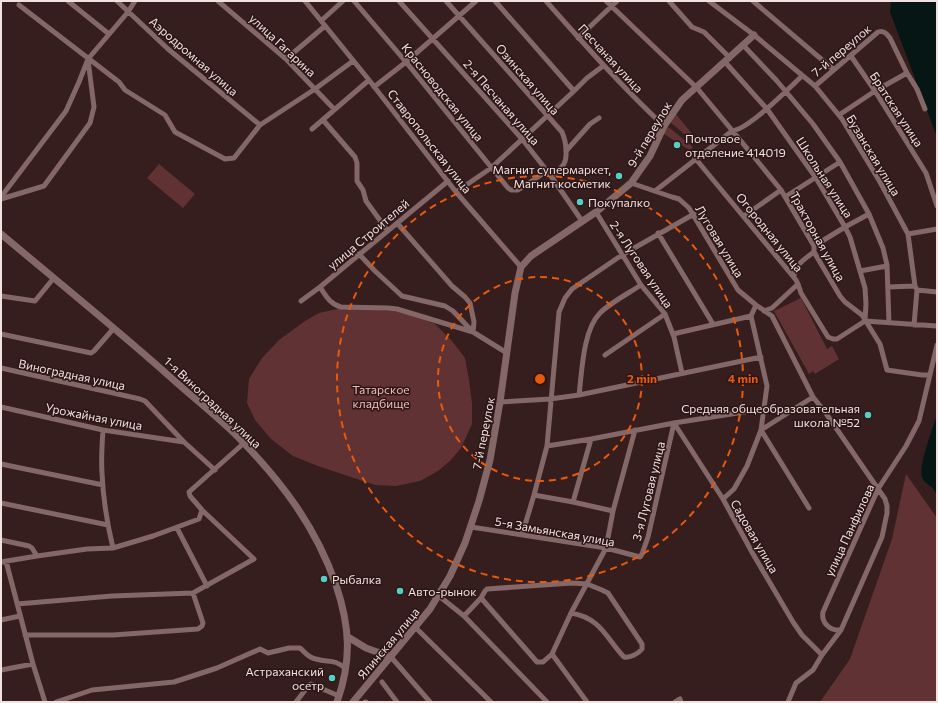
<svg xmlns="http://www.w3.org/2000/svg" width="938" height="703" viewBox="0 0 938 703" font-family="Commissioner,sans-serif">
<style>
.green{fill:#613233}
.water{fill:#061615}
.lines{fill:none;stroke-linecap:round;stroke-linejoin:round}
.street{stroke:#846767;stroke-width:5}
.secondary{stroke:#846767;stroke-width:7}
.ring{fill:none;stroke:#e8590c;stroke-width:2;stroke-dasharray:7 5}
.poi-dot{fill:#55cec4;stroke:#2c1515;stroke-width:1.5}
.labels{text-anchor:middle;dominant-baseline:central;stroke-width:3;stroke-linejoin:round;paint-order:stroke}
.street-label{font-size:12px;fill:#f2e1e1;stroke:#2c1515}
.poi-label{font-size:12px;fill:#f2e1e1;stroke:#2c1515;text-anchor:start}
.park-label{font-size:12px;fill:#f0bfbe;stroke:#2c1515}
.centre{fill:#e8590c;stroke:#2c1515;stroke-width:2}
.ring-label{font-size:12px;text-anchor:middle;font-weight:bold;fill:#e8590c;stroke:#2c1515;stroke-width:3;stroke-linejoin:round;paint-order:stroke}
</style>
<rect width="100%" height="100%" fill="#361e1e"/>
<path class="green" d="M675,113l24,29 -3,2 -27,-23z
M666,125l27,22 -3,3 -4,-2 -25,-16z
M159,164l36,30 -12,14 -36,-30z
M801,298l26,51 5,-3 7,13 -24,15 -2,-3 -4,3 -35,-63z
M337,309h28l29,2 23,6 18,7 17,17 13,17 4,22 3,23v21l-11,24 -10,12 -13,11 -18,10 -24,5 -21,-1 -57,-19 -25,-10 -22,-17 -16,-19 -8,-17 2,-24 13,-21 17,-18 26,-19 14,-8z
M906,474l31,44v184h-117l30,-43 42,-120z"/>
<path class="water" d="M891,1h46v136l-47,-125z
M937,413v84c-3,-13 -12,-11 -15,-20 -4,-12 12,-50 15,-64z"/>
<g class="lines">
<path class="street" d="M68,1l41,33
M117,1l51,48 92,76
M218,1l68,58 48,50
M305,1l64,79 87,112 65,75
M354,1l52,61 102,126 3,2h7l29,-19
M399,1l123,138 29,37 31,45
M446,1l116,131c3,7 4,11 4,19 1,15 -5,16 -15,25
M495,1l79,90 13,-13 16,-12
M546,1c38,43 76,86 118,125
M606,1l91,87 53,64 31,38 33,56v6l26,44 5,6 17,13 18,29 7,26 35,5h8
M669,1l23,26 12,5 26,26
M709,1l45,34 61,51 27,33 38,63 28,52 7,52 2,4 -3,35
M753,1l81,69
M19,5l100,77 6,8 40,25 10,17 50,27 9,-1 26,-33 55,-36 38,-28
M322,20l21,-19
M578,38l39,-37
M743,45l34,36 36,43 27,38 29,52 14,34 4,17 2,58
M851,56l24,35 51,82 11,33
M286,59l39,-33
M725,62l42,47 49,69 29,49 5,10 15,51 1,16 -1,16
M815,86l63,-54c6,-2 9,2 12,6l17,35 10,16 8,20
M374,87l32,-25 70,-61
M839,115l36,-24 32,-18
M323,120l32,37 2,6v18l6,9 3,11 21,29
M312,129l57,-49
M566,151l24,-27 9,-6
M695,158l101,122 2,4 3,9 27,44 5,2h4l28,-18 72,5
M631,183l41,14 7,2 10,9 49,82 18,15 16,11 41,81 12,15 60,87 2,7v7l-5,24 -41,93
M655,191l77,-60c17,-2 56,-42 70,-55
M456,192l35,-24 83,-77
M1,197l65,-86 13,-29 9,-23 40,-47 7,-11
M785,197l55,-35
M1,199l43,-13 46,-63 4,-16 -6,-47
M596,212l45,73 24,29 9,23 8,36
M744,216l37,-26
M397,223l55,63 13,11 5,6 4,19 -1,10
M658,233l55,91
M908,234l29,-5
M814,246l31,-19 24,-13
M359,254l16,17 27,25 43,10 8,5 20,21
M860,271l27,-5
M794,277c0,-12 11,-18 20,-25
M320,287c6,9 10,17 21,20l47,1 9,1 76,23 34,21
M888,287l27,-1
M917,290l20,2
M1,296l34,5 18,-22
M301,301l19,-14 128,-106
M756,305l-5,11 16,70 -6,44 48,78
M764,311l8,-3 26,-24
M1,334l90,19 3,-2 20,-23
M673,334l78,-18
M605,355l60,-41
M1,368l139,31 5,2 39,41 31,28
M579,395c3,-24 4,-65 21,-82 10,-10 29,-20 41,-28
M500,402l50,-3 29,-4 182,-38
M1,407l102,23 81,12
M674,423l49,76 30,55 40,68 9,13 20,20
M103,430c-1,14 -2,29 -1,43 1,25 5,50 11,75
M547,446l44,-7 83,-16 89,-14
M1,464l102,21
M534,495l39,7 40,9
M723,499l11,-10 13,-23 14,-36 52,-33
M573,502l18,-63
M1,503l107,22
M471,527l135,21 34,9 2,-3 6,-17 26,-114
M177,528l30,58
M522,535l12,-40 13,-49 12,-134 6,-14 7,-9 50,-34 72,-41
M1,540l28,6 3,2 5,8 50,-7 26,-1 40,-12 46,-17 3,-9 -12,-14 -1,-4 55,-49
M6,561l27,103
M1,562l36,-6
M439,596l25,20 83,86
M481,598l4,-7 2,-2 85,-6 15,1 15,6 6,3 34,51v5c-4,5 -12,9 -18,8 -18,-19 -23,-39 -53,-44
M17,604l95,-8 81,-3 61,-34 -52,-49
M464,616l17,-18 56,64h6l9,-8 35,48
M1,620l19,-4
M416,628l75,74
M25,635h88l85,-6 4,-3 1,-3 -10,-30
M552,654l19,-41 35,-65 7,-37 22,-81
M391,657l39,45
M1,670l32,-6 12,38
M382,682l15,20
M56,702l36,-12 82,-8 43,-14 43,-19 8,4 21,-5h11c5,4 8,10 16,11 13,4 18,-1 30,10
M296,702l13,-17 2,-1 28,12
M365,702h1
M675,702l5,-3 1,3
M788,702l8,-19 17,-13 9,-15 19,-25c-11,1 -20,-7 -18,-18l55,-123 28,-43 13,-25 18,-76"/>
<path class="secondary" d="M1,234c56,47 113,93 167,141 23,21 49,41 71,63 43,44 77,89 97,147 14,42 16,75 1,117
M348,637l18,11 25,9
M353,702l77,-93 20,-33 15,-33 14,-42 11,-41 10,-58 15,-109 6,-26 10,-11 65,-44 35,-29 19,-27 14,-30 18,-26 72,-65"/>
</g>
<g class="ring">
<circle cx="540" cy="379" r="102"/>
<circle cx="540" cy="379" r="203"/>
</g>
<g class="poi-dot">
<circle cx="677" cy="145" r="4"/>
<circle cx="619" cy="176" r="4"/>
<circle cx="580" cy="202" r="4"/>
<circle cx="868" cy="415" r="4"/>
<circle cx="324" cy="579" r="4"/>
<circle cx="400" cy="591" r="4"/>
<circle cx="332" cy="678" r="4"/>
</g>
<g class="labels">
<g class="street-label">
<text transform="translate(283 45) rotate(43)">улица Гагарина</text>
<text transform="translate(841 50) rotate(-40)">7-й переулок</text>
<text transform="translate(194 56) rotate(41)">Аэродромная улица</text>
<text transform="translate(611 58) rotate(47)">Песчаная улица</text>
<text transform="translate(528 79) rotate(49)">Озинская улица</text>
<text transform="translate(443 92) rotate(51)">Красноводская улица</text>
<text transform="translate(502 102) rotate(49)">2-я Песчаная улица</text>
<text transform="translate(897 109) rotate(57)">Братская улица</text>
<text transform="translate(649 134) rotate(-59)">9-й переулок</text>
<text transform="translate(430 141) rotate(52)">Ставропольская улица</text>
<text transform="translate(874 155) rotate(59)">Бузанская улица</text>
<text transform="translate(825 177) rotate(57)">Школьная улица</text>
<text transform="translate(770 232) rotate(51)">Огородная улица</text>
<text transform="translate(368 234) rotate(-40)">улица Строителей</text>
<text transform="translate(818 236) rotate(61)">Тракторная улица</text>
<text transform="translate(720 241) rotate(59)">Луговая улица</text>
<text transform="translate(642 264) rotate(56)">2-я Луговая улица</text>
<text transform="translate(72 374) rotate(12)">Виноградная улица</text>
<text transform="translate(213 402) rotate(43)">1-я Виноградная улица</text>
<text transform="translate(94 416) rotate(11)">Урожайная улица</text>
<text transform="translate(483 433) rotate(-79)">7-й переулок</text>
<text transform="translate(648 491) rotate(-76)">3-я Луговая улица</text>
<text transform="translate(849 530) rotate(-65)">улица Панфилова</text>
<text transform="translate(555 531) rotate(10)">5-я Замьянская улица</text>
<text transform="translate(755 536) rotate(60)">Садовая улица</text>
<text transform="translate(388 643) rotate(-50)">Ялинская улица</text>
</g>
<g class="poi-label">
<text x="685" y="138">Почтовое<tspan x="685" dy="14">отделение 414019</tspan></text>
<text x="611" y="169" text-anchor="end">Магнит супермаркет,<tspan x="611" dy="14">Магнит косметик</tspan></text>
<text x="588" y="202">Покупалко</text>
<text x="860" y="408" text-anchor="end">Средняя общеобразовательная<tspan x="860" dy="14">школа №52</tspan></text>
<text x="332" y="579">Рыбалка</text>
<text x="408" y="591">Авто-рынок</text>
<text x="324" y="671" text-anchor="end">Астраханский<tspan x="324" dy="14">осетр</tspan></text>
</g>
<g class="park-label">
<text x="381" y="389">Татарское<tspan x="381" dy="14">кладбище</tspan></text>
</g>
</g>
<circle cx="540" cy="379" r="6" class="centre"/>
<g class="ring-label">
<text x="642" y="383">2 min</text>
<text x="743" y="383">4 min</text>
</g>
<rect width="938" height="703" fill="none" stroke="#f2e1e1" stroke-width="4"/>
</svg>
